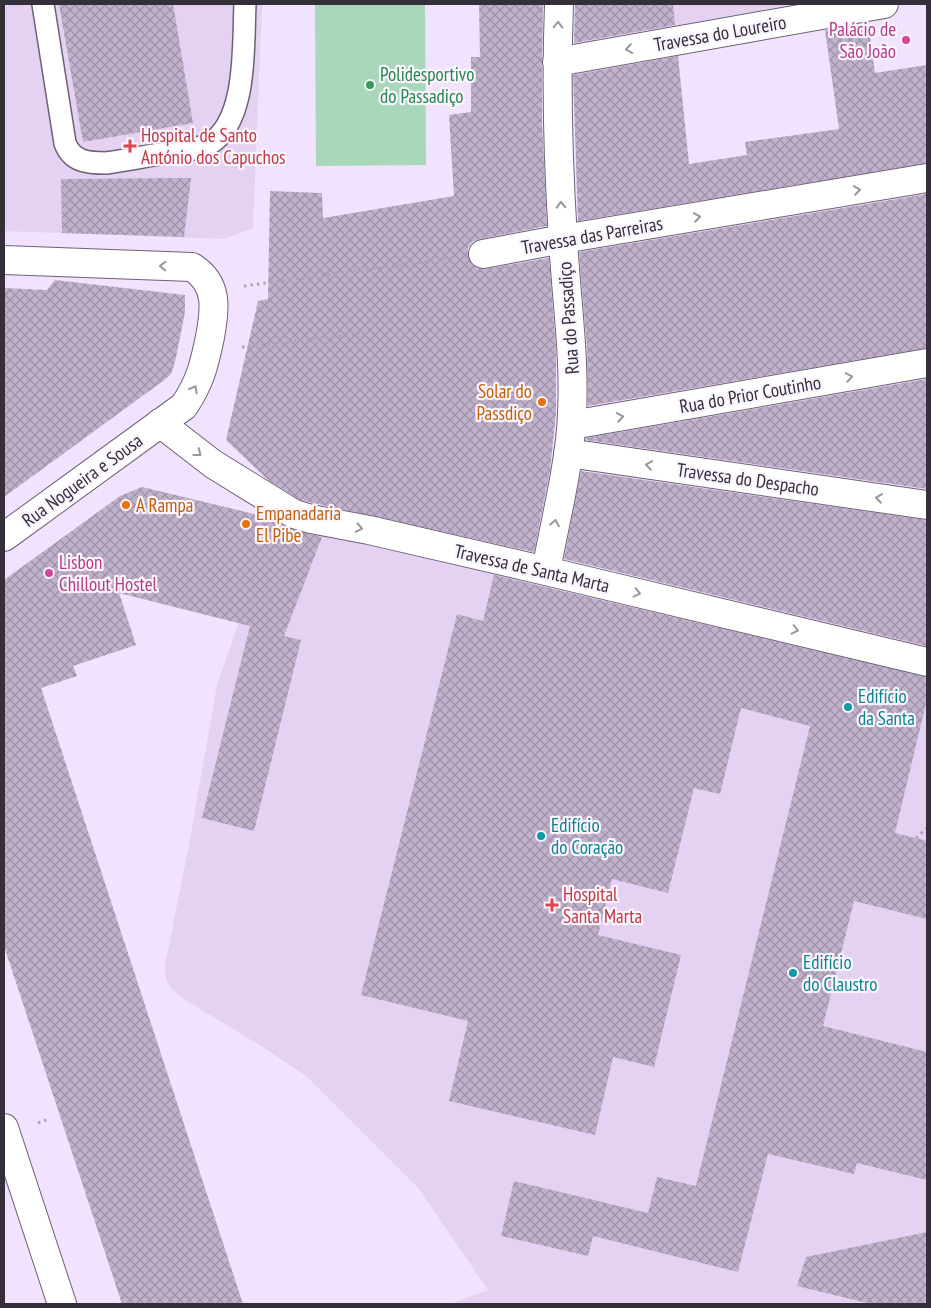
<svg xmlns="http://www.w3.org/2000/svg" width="931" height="1308" viewBox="0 0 931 1308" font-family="'PT Sans Narrow',sans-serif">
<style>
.built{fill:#e5d2f2}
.green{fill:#a9d7ba}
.building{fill:url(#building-cross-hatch)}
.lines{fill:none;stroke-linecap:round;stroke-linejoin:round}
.service-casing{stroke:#6d6077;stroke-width:24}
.pedestrian-casing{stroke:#6d6077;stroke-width:30}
.minor-casing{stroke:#6d6077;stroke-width:30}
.tertiary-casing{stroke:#6d6077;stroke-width:30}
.path{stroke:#afa3b8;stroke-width:3;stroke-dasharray:2.5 4;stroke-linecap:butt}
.service{stroke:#fff;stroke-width:21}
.pedestrian{stroke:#fff;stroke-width:28}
.minor{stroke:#fff;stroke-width:28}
.tertiary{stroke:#fff;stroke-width:28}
.oneway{stroke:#9a979c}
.hotel-dot{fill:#d1479c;stroke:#faf4fe;stroke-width:2}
.leisure-dot{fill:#2e9e5b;stroke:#faf4fe;stroke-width:2}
.health-dot{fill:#e0444e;stroke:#faf4fe;stroke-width:2}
.food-dot{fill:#e8710a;stroke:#faf4fe;stroke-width:2}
.culture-dot{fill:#0f9aa8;stroke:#faf4fe;stroke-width:2}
.labels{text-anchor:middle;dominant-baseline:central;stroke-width:4.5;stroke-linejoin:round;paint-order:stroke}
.hotel-label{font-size:19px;fill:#b23c85;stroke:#faf4fe;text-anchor:end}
.street-label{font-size:19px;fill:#352f3a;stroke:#faf4fe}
.leisure-label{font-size:19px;fill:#27864d;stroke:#faf4fe;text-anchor:start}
.health-label{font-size:19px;fill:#be3a42;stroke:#faf4fe;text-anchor:start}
.food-label{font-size:19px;fill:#c56008;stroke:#faf4fe;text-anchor:start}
.culture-label{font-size:19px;fill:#0d838f;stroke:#faf4fe;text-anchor:start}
</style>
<defs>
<pattern id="building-cross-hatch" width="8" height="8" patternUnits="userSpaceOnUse" patternTransform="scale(1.25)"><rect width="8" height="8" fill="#c1b2cc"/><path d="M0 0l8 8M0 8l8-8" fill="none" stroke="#9e91a7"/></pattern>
</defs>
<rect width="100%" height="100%" fill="#f1e2fd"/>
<path class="built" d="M4,4h258l-9,224 -29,11 -220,-8z
M596,4h206l-152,26v-4l-55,-7z
M275,519l652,155v620l-49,10h-427l37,-14 -69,-101 -112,-112 -41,-28 -79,-48 -9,-6 -7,-7 -5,-9 -1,-13 24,-121 28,-160z"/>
<path class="green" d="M315,4h110l1,161 -110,1z"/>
<path class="building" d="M59,4h114l20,119 -110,19z
M479,4h64l-1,60v58l5,104 -67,13 -8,3 -4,6v8l4,8 5,5h8l64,-11 7,91v64l-6,57 -16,82 -234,-52 -32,-20 -42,-40 32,-139 10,-2 2,-108 52,2 1,25 131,-22 -5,-81 22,-3v-55h9z
M575,4h98l2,21 -101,18z
M868,23l7,50 52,-8v98l-349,58 -5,-146 105,-19 11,108 58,-9 -2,-13 94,-13 -14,-99z
M191,178l-7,59 -122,-4 -1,-54z
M927,194v154l-339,58 -1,-58 -8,-96z
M55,280l130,15v17l-10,50 -4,12 -8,7 -159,116v-209l43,2z
M927,379v110l-341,-49v-2z
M581,471l346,49v126l-363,-87z
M142,487l129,31 19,11 32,8 -38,99 17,4 -47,191 -52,-13 48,-192 -131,-33 17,52 -63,21 4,10 -36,12 202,616h-121l-118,-358v-366l116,-84z
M494,575l433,102v22l-32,134 32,8v78l-73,-18 -31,125 104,26v128l-70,-17 -3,11 -86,-20 -30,118 -145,-36 -5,20 -87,-20 13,-55 134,32 9,-36 39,9 114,-460 -69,-18 -21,86 -26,-6 -26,105 -56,-14 -14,56 83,20 -27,112 -41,-10 -18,78 -146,-34 19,-80 -107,-26 96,-381 26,7z
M927,1232v72h-56l-74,-18 9,-29z"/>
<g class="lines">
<defs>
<path id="service" d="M43,4l22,139c7,19 23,20 41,20 21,-3 41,-7 61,-10 14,-2 29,-3 42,-9 39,-22 34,-101 36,-140"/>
<path id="pedestrian" d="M483,254l80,-15"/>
<path id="minor" d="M557,62l327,-58
M563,239l364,-61
M4,260l188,7c27,17 23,43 18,70 -6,29 -10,45 -26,69l-180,131
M160,423l53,41 81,50 17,5 58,11 177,41 381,91
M572,425l355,-62
M568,453l359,52
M546,571c9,-50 24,-107 26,-157 3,-58 -6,-117 -9,-175 -5,-78 -7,-157 -4,-235"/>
<path id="tertiary" d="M4,1128l58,176"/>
</defs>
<use href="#service" class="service-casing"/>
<use href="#pedestrian" class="pedestrian-casing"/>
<use href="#minor" class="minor-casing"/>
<use href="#tertiary" class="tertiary-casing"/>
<path class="path" d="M244,286l207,-28
M242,347l117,-13
M916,838l11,-10
M38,1123l11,-4"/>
<use href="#service" class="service"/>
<use href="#pedestrian" class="pedestrian"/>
<use href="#minor" class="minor"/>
<use href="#tertiary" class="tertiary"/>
</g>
<defs><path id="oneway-chevron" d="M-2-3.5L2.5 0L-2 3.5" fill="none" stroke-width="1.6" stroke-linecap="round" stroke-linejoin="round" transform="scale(1.25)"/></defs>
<g class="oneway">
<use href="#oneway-chevron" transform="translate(558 25) rotate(-88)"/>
<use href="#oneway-chevron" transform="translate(629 49) rotate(170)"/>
<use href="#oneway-chevron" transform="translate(857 190) rotate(-9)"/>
<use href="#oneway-chevron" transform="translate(561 205) rotate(-92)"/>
<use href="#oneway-chevron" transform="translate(697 217) rotate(-9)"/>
<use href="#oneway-chevron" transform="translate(163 266) rotate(-178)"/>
<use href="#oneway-chevron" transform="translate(849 377) rotate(-10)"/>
<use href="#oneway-chevron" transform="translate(194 389) rotate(-61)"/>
<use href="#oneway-chevron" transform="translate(620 417) rotate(-10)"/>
<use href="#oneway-chevron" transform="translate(198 453) rotate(38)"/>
<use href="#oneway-chevron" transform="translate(649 465) rotate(-172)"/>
<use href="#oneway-chevron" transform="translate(879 498) rotate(-172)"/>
<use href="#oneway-chevron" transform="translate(555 523) rotate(-79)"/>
<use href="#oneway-chevron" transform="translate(359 528) rotate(11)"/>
<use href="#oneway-chevron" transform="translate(637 593) rotate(13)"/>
<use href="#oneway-chevron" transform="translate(795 630) rotate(13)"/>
</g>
<g class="hotel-dot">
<circle cx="906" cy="40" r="5"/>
<circle cx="49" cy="573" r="5"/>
</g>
<circle class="leisure-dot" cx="370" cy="85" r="5"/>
<g class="health-dot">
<path d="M127.5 138.5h5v5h5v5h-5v5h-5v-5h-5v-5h5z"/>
<path d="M549.5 897.5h5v5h5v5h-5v5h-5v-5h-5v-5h5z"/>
</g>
<g class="food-dot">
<circle cx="542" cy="402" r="5"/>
<circle cx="126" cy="505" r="5"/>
<circle cx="246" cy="524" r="5"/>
</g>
<g class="culture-dot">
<circle cx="848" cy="707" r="5"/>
<circle cx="541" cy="836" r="5"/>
<circle cx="793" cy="973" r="5"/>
</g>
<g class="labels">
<g class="hotel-label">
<text x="896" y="29">Palácio de<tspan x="896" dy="22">São João</tspan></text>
<text x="59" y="562" text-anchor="start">Lisbon<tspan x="59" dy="22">Chillout Hostel</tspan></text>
</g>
<g class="street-label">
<text transform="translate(720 33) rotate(-10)">Travessa do Loureiro</text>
<text transform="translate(592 235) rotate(-10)">Travessa das Parreiras</text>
<text transform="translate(568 318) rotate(-94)">Rua do Passadiço</text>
<text transform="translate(750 394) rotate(-10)">Rua do Prior Coutinho</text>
<text transform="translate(748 479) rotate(8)">Travessa do Despacho</text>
<text transform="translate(82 480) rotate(-36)">Rua Nogueira e Sousa</text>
<text transform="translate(532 568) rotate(13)">Travessa de Santa Marta</text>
</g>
<g class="leisure-label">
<text x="380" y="74">Polidesportivo<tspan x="380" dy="22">do Passadiço</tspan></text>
</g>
<g class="health-label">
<text x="141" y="135">Hospital de Santo<tspan x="141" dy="22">António dos Capuchos</tspan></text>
<text x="563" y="894">Hospital<tspan x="563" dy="22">Santa Marta</tspan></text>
</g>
<g class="food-label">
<text x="532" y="391" text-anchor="end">Solar do<tspan x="532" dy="22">Passdiço</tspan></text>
<text x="136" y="505">A Rampa</text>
<text x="256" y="513">Empanadaria<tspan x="256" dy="22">El Pibe</tspan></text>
</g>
<g class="culture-label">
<text x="858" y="696">Edifício<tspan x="858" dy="22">da Santa</tspan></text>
<text x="551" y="825">Edifício<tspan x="551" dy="22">do Coração</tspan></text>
<text x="803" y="962">Edifício<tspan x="803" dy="22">do Claustro</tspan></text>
</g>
</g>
<rect width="931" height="1308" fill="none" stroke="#352f3a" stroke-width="10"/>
</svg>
